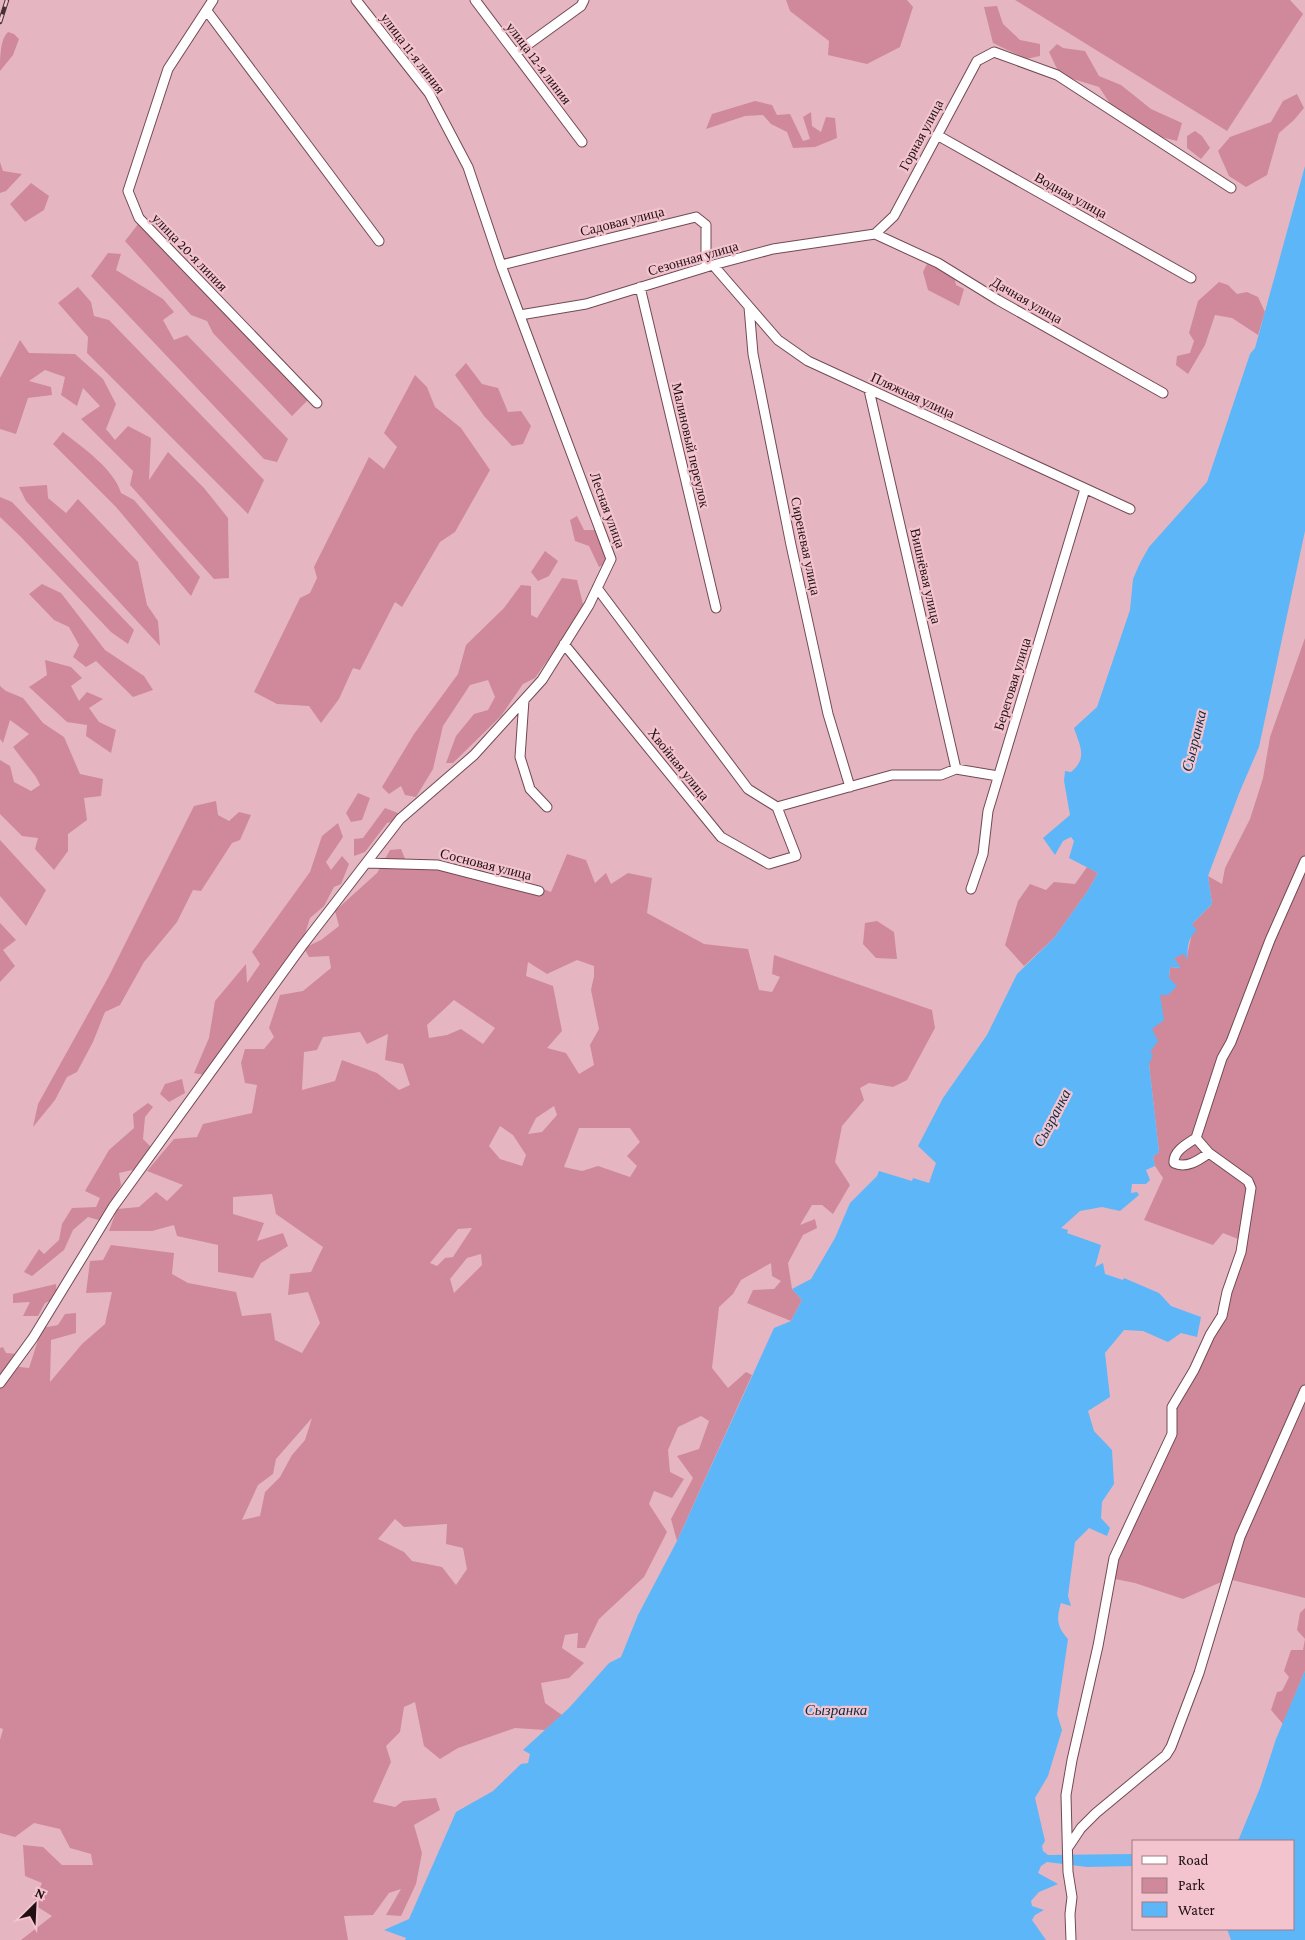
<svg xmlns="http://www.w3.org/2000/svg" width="1305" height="1940" viewBox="0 0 1305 1940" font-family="'Crimson Pro',serif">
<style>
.green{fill:#cf899a;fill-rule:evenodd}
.water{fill:#5db6f8}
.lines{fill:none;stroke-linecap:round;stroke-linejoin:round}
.minor-casing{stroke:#724a54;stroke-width:11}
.minor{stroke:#fff;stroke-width:9}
.rail-casing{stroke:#483237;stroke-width:4.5}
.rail{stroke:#f3c3ce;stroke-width:2.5;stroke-dasharray:8;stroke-linecap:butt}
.labels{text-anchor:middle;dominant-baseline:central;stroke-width:4.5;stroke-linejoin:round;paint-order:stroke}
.street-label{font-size:14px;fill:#201014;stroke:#f3c3ce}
.water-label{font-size:15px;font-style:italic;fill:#062d47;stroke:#f3c3ce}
</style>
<rect width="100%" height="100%" fill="#e5b6c1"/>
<path class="green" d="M786,0h121l6,7 -13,40 -33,17 -39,-9 1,-14 -39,-30z
M1015,0h275l13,14 -76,117z
M997,6l6,18 17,16 20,4v12l-14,3 -33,-16 -9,-36z
M8,32l6,2 5,5 -6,16 -13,16c0,-12 0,-32 8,-39z
M1057,44l6,4 22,3 14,25 22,9 30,24 31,14 -5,18 -20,-5 -46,-31 -12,-18 -39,-12 -11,-23z
M1297,94l7,14 -10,12 -15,13 -12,42 -21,12 -17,-11 -11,-25 12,-14 41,-15 12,-21z
M755,101l17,4 5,10 13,-1 13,27 7,-2 -7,-22 8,-5 1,14 9,6 5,-15 9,1 2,20 -22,9 -22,1 -6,-16 -16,-8 -8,-9 -18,1 -39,13 6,-15z
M1195,131l7,5 8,12 -9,11 -14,-11v-12z
M0,162l3,9 19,3 -16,17 -6,2z
M31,183l18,13 -5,14 -19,12 -15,-18z
M142,219l168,179 -18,18 -79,-83 -6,-12 -16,-6 -66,-74z
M108,253l13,1 -5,16 47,29 11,13 -11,8 11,20 13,-5 101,104 -11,23 -13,-3 -173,-183z
M927,264l27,12 2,9 8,4 -5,17 -31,-16 -5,-18z
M1219,282l9,3 9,9 10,-2 11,5 7,15 -7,23 -26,-17 -17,-3 -10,30 -17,29 -12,-9 1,-9 13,-3 4,-12 -5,-8 9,-32z
M78,287l13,15 3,14 15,4 155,160 -16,34 -161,-161 1,-16 -30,-34z
M20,340l9,13 46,1 28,25 13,25 -10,25 9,11 13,-14 23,12 -2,42 19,-28 36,36 24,30 1,60 -15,1 -84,-94 3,-14 -52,-52 19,-13 -17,-18 -6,18 -16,-11 4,-18 -20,-7 -16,11 22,6 1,8 -24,3 -12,36 -16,-5v-51z
M466,363l16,21 16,4 10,24 13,-1 10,15 -8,18 -11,2 -28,-30 -29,-41z
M415,375l12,12 8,20 26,21 29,42 -35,62 -15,10 -38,65 -7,-5 -35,68 -7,-2 -14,31 -18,24 -12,-17 -32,-2 -23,-12 46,-94 10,-5 7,-15 -3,-11 55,-110 15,12 13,-22 -13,-14z
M63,432c19,15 51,37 58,61l13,7 66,77 -9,19 -75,-89 -63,-63z
M47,485l1,13 18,15 12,-14 60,63 9,43 11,16 2,25 -134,-145 -7,-14z
M0,497l12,5 122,128 -6,14 -17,-12 -91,-96 -20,-19z
M577,516l7,14h11l13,32 -9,5 -10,-21 -14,-5 -5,-21z
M545,551l13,10 -9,15 -11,5 -7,-9z
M562,578l15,2 7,28 -49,70 -12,6 -22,32 -48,47h-7l10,-27 18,-22 14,-4 7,-13 -7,-17 -18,5 -27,41 -10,43 -17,28 -11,-2 -4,-9 -12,8 -7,-7 32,-53 44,-60 8,-29 38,-37 17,-23 10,1v29l6,3z
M42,584l19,9 44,57 39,26 9,14 -20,7 -37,-36 -10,6 -13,-10 6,-12 -10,-18 -15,-7 -25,-26z
M1305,638v960l-77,-19 -45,20 -48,-16 -25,-5 4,-20 58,-124v-27l50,-91 21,-75 -20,-8 -10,12 -69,-25 19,-42 -8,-12 -2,-9 6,-5 -10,-88 3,-35 8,-34 9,-17 1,-11 10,1 -6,-10 10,-5 3,5c1,-11 6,-22 5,-34l20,-20 -4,-28 14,8 3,-16 25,-49 13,-41 7,-41z
M45,660l26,7 11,11 -11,8 8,15 8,-9 16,7 -14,9 10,14 17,8 -5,23 -25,-17 1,-11 -20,-3 -38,-35 18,-12z
M0,686l6,5 17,7 20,25 21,14 16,37 23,5 -2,17 -17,2 3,22 -19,14v17l-14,19 -19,-21 3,-11 -16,-2 -22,-22v-54l10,6 4,16 17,9 9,-6 -4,-8 -23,-30 16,-13 -19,-14 -7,23 -3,-4z
M358,793l12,5 -8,22 -11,2 -5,-9z
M216,801l2,14 11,6 10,-9 12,3 -11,25 -8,3 -31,48 -8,-1 -16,32 -33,40 -24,43 -15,7 -12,30 -16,30 -10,5 -12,23 -22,27 5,-23 70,-126 86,-172z
M385,808l13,5 -3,8 -8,2 -22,29 -11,4v-17l9,-1z
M338,823l5,14 -17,25 5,8 11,-14 7,8 -8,20 -7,3 -10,19 -14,12 -6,19 -100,138 -10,-2 15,-35 6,-37 31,-37 1,19 13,-19 -8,-12 58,-80 12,-36z
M0,840l46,50 -20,36 -26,-30z
M401,849l7,17 120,17 23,9 16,-38 19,6 9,23 11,-10 5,11 17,-11 24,5 -5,35 57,31 44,5 11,41 13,2 8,-15 -8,-3 2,-19 158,55 3,18 -28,52 -14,7 -24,-4 -9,5 4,12 -22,26 -7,36 15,23 -17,29 -11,-9h-10l-12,20 15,-6 2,9 -14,7 -15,28 4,26 10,11 -11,21 -44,-18 6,-13 21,-1 7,-8 -9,-5 -1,-13 -30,17 -8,14 -14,13 -7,61 16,20 18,-16 6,3 -75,166 -6,-22 22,-41 -16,-22 22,-7 10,-28 -8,-5 -23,11 -10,23 2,22 14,7 -12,19 -18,-7 -5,13 18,28 -23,45 -45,42 -14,29h-8l1,-15 -13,2 -3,13 22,15 -15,15 -28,5 4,20 17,12 -17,15 -30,-2 -57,20 -18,11 -16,-13 -9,-44 -11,5 -4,25 -14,14 5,16 -18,40 22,5 8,-6 33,-3 4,12 -26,15 8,28 -6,31 -15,32 -15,-1 15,-26 -12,4 -16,22 -29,1 4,24h-327l31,-24 -19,-12 9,-21 -17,-7 -2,-31 20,2 19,18h31l-2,-11 -21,-6 -10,-19 -26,-6 -19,14 -15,-4v-93l3,-11 -3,-1v-344l12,-18 17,2 13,-40 16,-3 7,-11 11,-1v20l-25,7 -1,42 32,-38 23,-20 7,-32 -26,1 4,-32 13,-1 8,-15 63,8 -2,21 16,9 48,9 6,24 29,-3 4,27 27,13 18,-30 -12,-31 -20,3 2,-21 21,-2 12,-25 -47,-33 -4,-20 -39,3v17l31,9 -7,18 26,-8 5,13 -27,17 -8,15 -35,-6v-27l-41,-9 -3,-11 -22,6h-43l8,-22 22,-2 17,-15 11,9 16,-16 -36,-14 27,-32 23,-2 6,-13 49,-11 5,-28 -12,-2 -4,-20 4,-14h19l10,-12 -5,-9 11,-33 23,-4 28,-23 -2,-12 -20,1 -5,-9 17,-8 18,-14 -4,-15 42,-38 13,-23zM577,960l17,6v10l-3,14 8,39 -9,16 4,20 -15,9 -13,-21 -19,-5 15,-17 -9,-45 -27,-10 2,-14 19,12zM454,1000l41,28 -12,16 -22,-15 -14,6 -18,3 -2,-13zM360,1032l7,12 21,-10 -3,26 18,4 7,21 -11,5 -22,-17 -35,-13 -7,21 -33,9 2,-38 13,-2 6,-13zM554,1106l3,9 -15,17 -14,2 8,-16zM500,1126l13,9 13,20 -4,11 -22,-7 -11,-13zM579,1128h51l10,14 -13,14 10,10 -7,11 -32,-11 -16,5 -18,-4zM472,1228l-19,29 -8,1 -8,8 -7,-3 28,-34zM481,1254l1,11 -28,28 -4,-14 17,-21zM312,1418l-7,22 -13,15 -12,22 -15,15 -5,24 -18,4 16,-35 15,-11 3,-15zM395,1519l9,8 43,-3 -1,20 17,4 4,21 -11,16 -14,-18 -30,-6 -8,-9 -26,-13z
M1087,867l11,6 -11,19 -33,46 -30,28 -19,-21 13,-44 12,-17 16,6 8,-8 21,2z
M877,921l17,11 3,27 -21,-1 -13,-14 2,-21z
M0,923l16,17 -13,10 12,16 -15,16z
M182,1079l3,14 -16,9 -9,-8 5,-10z
M148,1103l5,4 -8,10 -2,22 8,8 -14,29 -5,-6 -13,3 2,12 -19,36 -14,-4 -15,13 -9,20 -32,26 -8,-4 15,-23 5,5 15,-14 3,-16 10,-16 24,-1 4,-9 -15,-7 24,-41 25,-22 -1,-14z
M56,1284l1,14 -12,5 -7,13h-15l7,-14 -17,1v-9z
M3,1347l3,6 12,1 -18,20v-26z
M1305,1608v63l-22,53 -12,-14 6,-18 5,-1 7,-14 -5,-6 7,-21h12l2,-11 -8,-9 3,-17z"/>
<path class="water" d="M1305,166v365l-46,216 -19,44 -32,85 4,28 -20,20 5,7c-10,6 -9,18 -10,29l-3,-6 -10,4 7,10 -11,-1 -1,11 8,8 -9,9h-8l4,25 -12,9 6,12 -8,11 3,3 -4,9 10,88 -6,5 2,9 -9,4 4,10 -4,4h-14l-1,9 6,-1 2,3 -19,16 -18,-4 -22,4 -19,17 7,2 -1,3 34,12 -6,22 8,-4 2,11 18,6 1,-2 35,15 12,13 30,11 -4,20 -16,-4 -13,9 -25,-11 -19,-1 -19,23 5,44 -22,14 6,20 18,19 2,34 -12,18 -1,16 9,10 -3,8 -18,-8 -14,14 -7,54 3,10 -10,-3c-5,16 -4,24 7,36l-11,75 5,16 -14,46 -13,22 10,43 -3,5 1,5 5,4 86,-1v12l-47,1 -40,-5 -6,4 -3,7 20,11 -19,8 -8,9 1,5 12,4 -9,5 -3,5 14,20h-641l1,-2 -22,-8 25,-11 47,-107 37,-21 28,-27 7,-1 2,-9 -7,-4 46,-42 40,-45 12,-6 17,-42 39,-74 97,-213 17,-7 11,-21 -10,-11 19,-10 24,-41 15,-35 27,-27 2,-5 33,10 1,-3 16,5 7,-20 -18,-17 25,-48 44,-63 30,-61 37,-36 33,-46 11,-19 -29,-15 5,-17 -3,-4 -8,4 -8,14 -12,-17 27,-23 -6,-34 1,-10 6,1c17,-14 9,-26 3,-44l23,-21 33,-97 3,-31 7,-16 9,-16 58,-65 43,-128 5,-6z
M1305,1671v269h-74l-4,-11h67v-88h-56l22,-53 16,-49z"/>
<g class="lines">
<defs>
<path id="minor" d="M213,0l-45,69 -40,122 11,27 178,185
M475,0l107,142
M207,11l172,230
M516,53l65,-47 3,-6
M937,135l254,143
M875,234l19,-18 83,-155 17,-9 63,23 174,113
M875,234l63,29 60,37 165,93
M501,265l195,-48 10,8v42
M713,265l65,75 30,21 322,148
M640,287l76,321
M749,307l4,47 38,191 37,169 22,73
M520,315l66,-11 127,-39 60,-16 102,-15
M869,390l87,379
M564,644l157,193 48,27 27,-8 -19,-49 -29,-18 -151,-201
M524,700l-4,57 10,32 17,18
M777,807l115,-32h49l15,-6 42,7
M366,863l72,2 101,26
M971,889l12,-35 5,-43 97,-322
M1196,1138c-9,6 -23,13 -22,25 13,6 25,-3 35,-10
M0,1383l33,-45 80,-131 189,-261 98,-127 74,-64 68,-75 47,-75 22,-46 -109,-291 -34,-101 -39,-74 -73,-93
M1069,1846l12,-18 15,-15 70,-58 5,-8 28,-74 41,-136 65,-147
M1071,1940l-1,-26 2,-17 -4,-25 -2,-77 6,-35 26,-114 16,-88 58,-124v-27l22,-37 16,-35 12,-19 5,-24 14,-40 10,-64 -3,-7 -39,-28 -13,-15 26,-80 9,-16 39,-102 35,-79"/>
</defs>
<use href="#minor" class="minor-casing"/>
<use href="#minor" class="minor"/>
<defs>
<path id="rail" d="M0,22l7,-22"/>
</defs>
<use href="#rail" class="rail-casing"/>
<use href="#rail" class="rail"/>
</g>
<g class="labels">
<g class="street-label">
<text transform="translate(413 53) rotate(53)">улица 11-я линия</text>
<text transform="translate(539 63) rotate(53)">улица 12-я линия</text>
<text transform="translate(921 135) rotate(-62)">Горная улица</text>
<text transform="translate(1071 195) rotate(29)">Водная улица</text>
<text transform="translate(622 221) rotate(-14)">Садовая улица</text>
<text transform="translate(190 252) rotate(46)">улица 20-я линия</text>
<text transform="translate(693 258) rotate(-16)">Сезонная улица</text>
<text transform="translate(1027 300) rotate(30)">Дачная улица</text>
<text transform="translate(913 395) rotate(25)">Пляжная улица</text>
<text transform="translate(691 445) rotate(77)">Малиновый переулок</text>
<text transform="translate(608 510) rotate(70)">Лесная улица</text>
<text transform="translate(806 546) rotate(78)">Сиреневая улица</text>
<text transform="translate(926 576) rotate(77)">Вишнёвая улица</text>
<text transform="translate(1012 684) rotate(-73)">Береговая улица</text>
<text transform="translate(679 764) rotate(51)">Хвойная улица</text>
<text transform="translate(486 864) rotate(14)">Сосновая улица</text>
</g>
<g class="water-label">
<text transform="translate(1194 741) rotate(-76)">Сызранка</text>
<text transform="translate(1052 1118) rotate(-62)">Сызранка</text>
<text x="836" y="1710">Сызранка</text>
</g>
</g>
<rect x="1132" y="1840" width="162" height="90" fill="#f3c3ce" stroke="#9f7b84"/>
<rect x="1142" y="1856" width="25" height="8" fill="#ffffff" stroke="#9f7b84"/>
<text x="1178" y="1865" font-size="15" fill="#201014">Road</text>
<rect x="1142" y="1878" width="25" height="15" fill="#cf899a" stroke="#9f7b84"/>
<text x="1178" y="1890" font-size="15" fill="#201014">Park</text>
<rect x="1142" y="1902" width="25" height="15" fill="#5db6f8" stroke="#9f7b84"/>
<text x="1178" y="1915" font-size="15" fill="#201014">Water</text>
<g transform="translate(35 1905) rotate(24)" stroke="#f3c3ce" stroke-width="4" paint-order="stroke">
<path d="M0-4L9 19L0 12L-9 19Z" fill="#201014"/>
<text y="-8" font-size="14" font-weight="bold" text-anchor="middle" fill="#201014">N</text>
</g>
</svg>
